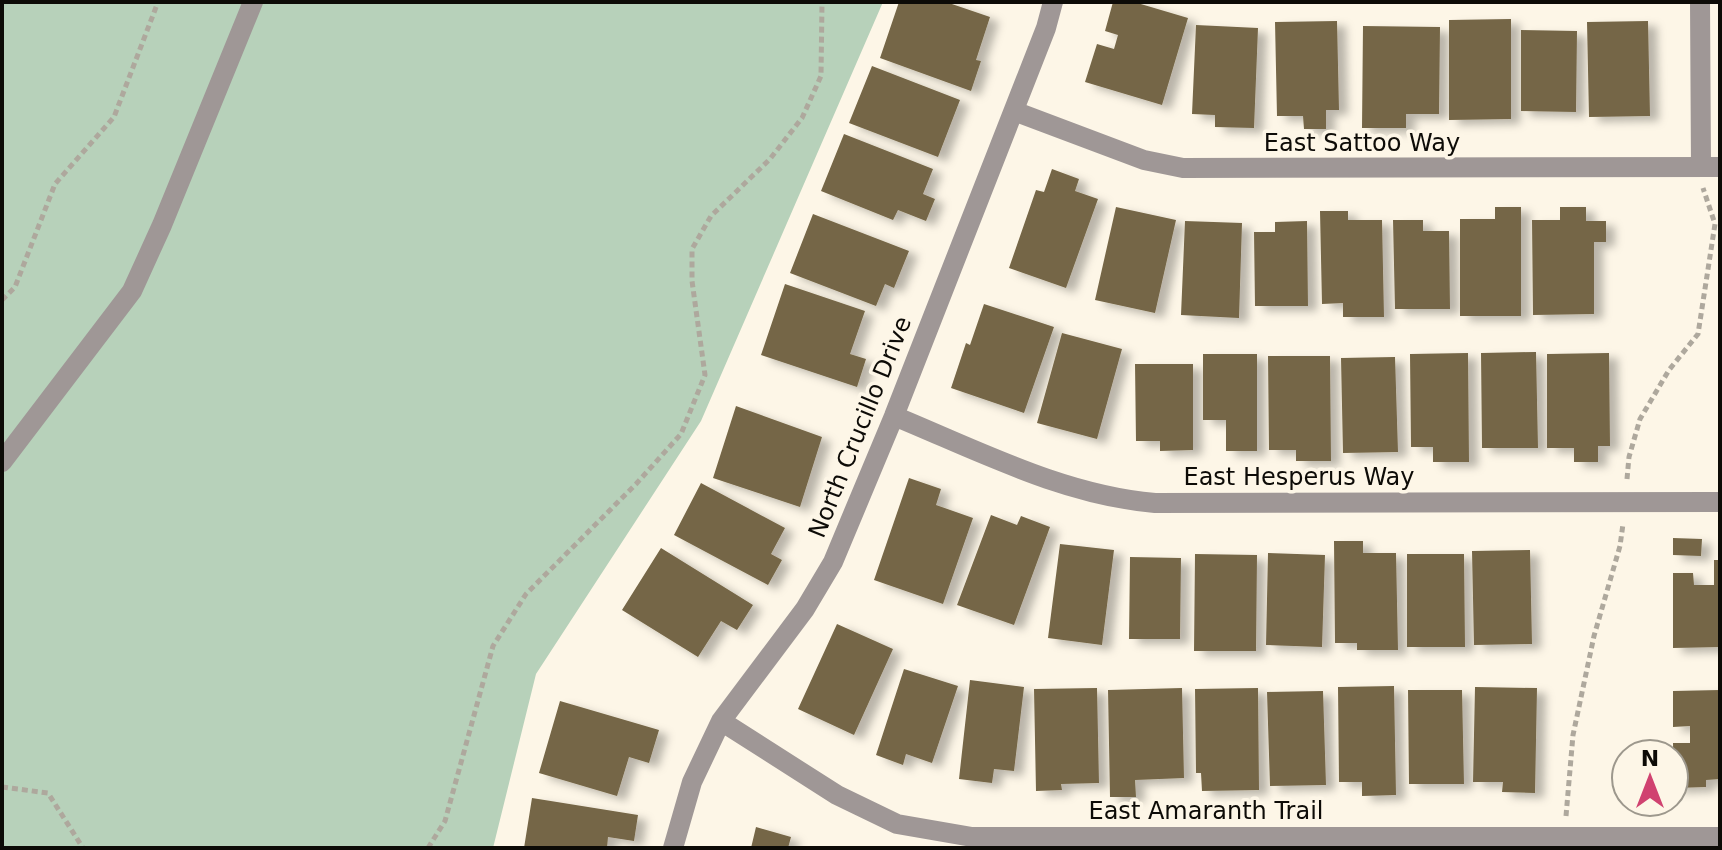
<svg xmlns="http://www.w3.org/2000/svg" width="1722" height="850" viewBox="0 0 1722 850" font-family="'DejaVu Sans',sans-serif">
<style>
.green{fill:#b7d1ba}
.building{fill:#756646;filter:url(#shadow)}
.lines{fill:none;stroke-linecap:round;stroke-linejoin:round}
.path{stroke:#aea89d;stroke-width:5;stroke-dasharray:6 4;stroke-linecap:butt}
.minor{stroke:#9f9796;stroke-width:20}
.labels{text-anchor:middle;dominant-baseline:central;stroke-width:7;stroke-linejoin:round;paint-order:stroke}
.street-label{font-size:24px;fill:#0d0b07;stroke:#fdf6e7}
</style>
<defs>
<filter id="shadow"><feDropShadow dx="9" dy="5" stdDeviation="4" flood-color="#0004"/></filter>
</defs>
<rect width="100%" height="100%" fill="#fdf6e7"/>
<path class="green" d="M2,2h881l-182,419 -165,253 -43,174h-491z"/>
<path class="building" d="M899,2h47l44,15 -14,43 5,1 -10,30 -91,-33z
M1113,2h21l54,16 -26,87 -77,-23 12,-38 17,5 4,-14 -13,-4z
M1511,19v100l-62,1v-100z
M1337,21l2,89h-13v19h-22l-1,-13h-26l-2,-94z
M1648,21l2,95 -61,1 -2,-95z
M1196,25l62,3 -4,100 -39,-1v-12l-23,-1z
M1363,26l77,1 -1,87h-33v14h-44z
M1521,30l56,1 -1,81 -55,-1z
M872,66l88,34 -22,57 -89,-34z
M844,134l89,35 -10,25 12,5 -9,22 -28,-11 -5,10 -72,-29z
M1052,169l27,10 -4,12 23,8 -32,89 -57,-20 27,-78 8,2z
M1116,207l60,13 -21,93 -60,-13z
M1495,207h26v109h-61v-97h35z
M1560,207h26v14h20v21h-12v72l-61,1 -1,-95h28z
M1320,211h28v9h34l2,97h-41v-14l-21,1z
M813,214l96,37 -15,37 -9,-4 -9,22 -86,-33z
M1393,220h30v11h26l1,78h-55z
M1185,221l57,2 -3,95 -58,-3z
M1307,221l1,85h-53l-1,-74h21v-10z
M785,284l80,27 -15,43 16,5 -9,28 -96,-32z
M984,304l70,23 -30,86 -73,-25 15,-45 4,2z
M1062,333l60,16 -25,90 -60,-16z
M1536,352l2,96h-56l-1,-95z
M1468,353l1,109h-36v-15h-22l-1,-93z
M1609,353l1,93h-12v16h-24v-14h-27v-94z
M1203,354h54v97h-31v-31h-23z
M1268,356h62l1,105h-35v-11h-27z
M1395,357l3,95 -55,1 -2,-95z
M1135,364h58v86l-33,1v-10h-24z
M736,406l86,31 -22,70 -87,-29z
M909,478l32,11 -5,16 37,13 -30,86 -69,-24z
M701,483l84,45 -14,26 11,6 -14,25 -94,-50z
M991,515l26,10 4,-9 29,11 -36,98 -57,-20z
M1673,538l29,1 -1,17 -28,-1z
M1334,541h29v12h33l2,97h-41v-7h-22z
M1060,544l54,6 -12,95 -54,-7z
M661,548l92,57 -16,25 -16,-9 -23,36 -76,-47z
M1530,550l2,94 -58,1 -2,-94z
M1268,553l57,2 -3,92 -56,-2z
M1195,554l62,1 -1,96h-62z
M1407,554h57l1,93h-58z
M1130,557l51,1 -1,81h-51z
M1714,560h6v87l-47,1v-75h20l1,12h20z
M837,624l56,25 -39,86 -56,-26z
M904,669l54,17 -26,77 -26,-9 -3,11 -27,-10z
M970,680l54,7 -10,84 -20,-2 -2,14 -33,-4z
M1394,686l2,109 -34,1v-14h-23l-1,-95z
M1475,687l62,1 -2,105 -33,-1 1,-10h-30z
M1097,688l2,95 -38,1 1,6 -26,1 -2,-102z
M1182,688l2,90 -49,2 1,17h-26l-2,-107z
M1258,688l1,102 -57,1 -1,-18h-5l-1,-84z
M1408,690h54l2,94h-55z
M1720,690v89l-14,1v7l-32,1 -1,-45h17v-17l-17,1v-36z
M1323,691l3,94 -56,1 -3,-94z
M560,701l99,29 -10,33 -20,-6 -12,39 -78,-23z
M532,798l106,17 -4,26 -26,-4 -1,11h-83z
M756,827l35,10 -3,11h-37z"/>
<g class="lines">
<path class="path" d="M2,300l13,-13 40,-103 59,-67 44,-115
M1627,479l2,-22 11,-38 29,-49 29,-36 17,-110 -12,-36
M2,787l46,6 35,55
M1566,816l7,-81 21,-99 26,-90 3,-22
M428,848l17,-27 48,-175 33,-52 110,-110 45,-50 24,-59 -13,-94v-32l19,-33 59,-57 32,-41 19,-42 1,-74"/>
<path class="minor" d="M1700,2l1,165
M1014,111l130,49 39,8 537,-1
M894,416c85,35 169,79 261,87l565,-1
M2,462l130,-171 30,-66 91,-223
M721,721l116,74 60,29 75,13h748
M673,848l19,-66 29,-61 84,-112 28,-47 61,-146 152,-388 7,-26"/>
</g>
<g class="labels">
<g class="street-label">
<text x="1362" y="143">East Sattoo Way</text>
<text transform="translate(860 427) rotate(-68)">North Crucillo Drive</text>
<text x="1299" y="477">East Hesperus Way</text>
<text x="1206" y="811">East Amaranth Trail</text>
</g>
</g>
<rect width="1722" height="850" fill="none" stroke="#0d0b07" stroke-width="8"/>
<g transform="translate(1650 778)"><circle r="38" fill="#fdf6e7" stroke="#9d988d" stroke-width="2"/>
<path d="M0-6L14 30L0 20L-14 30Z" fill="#d04270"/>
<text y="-12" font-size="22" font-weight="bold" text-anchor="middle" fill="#0d0b07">N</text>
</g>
</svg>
